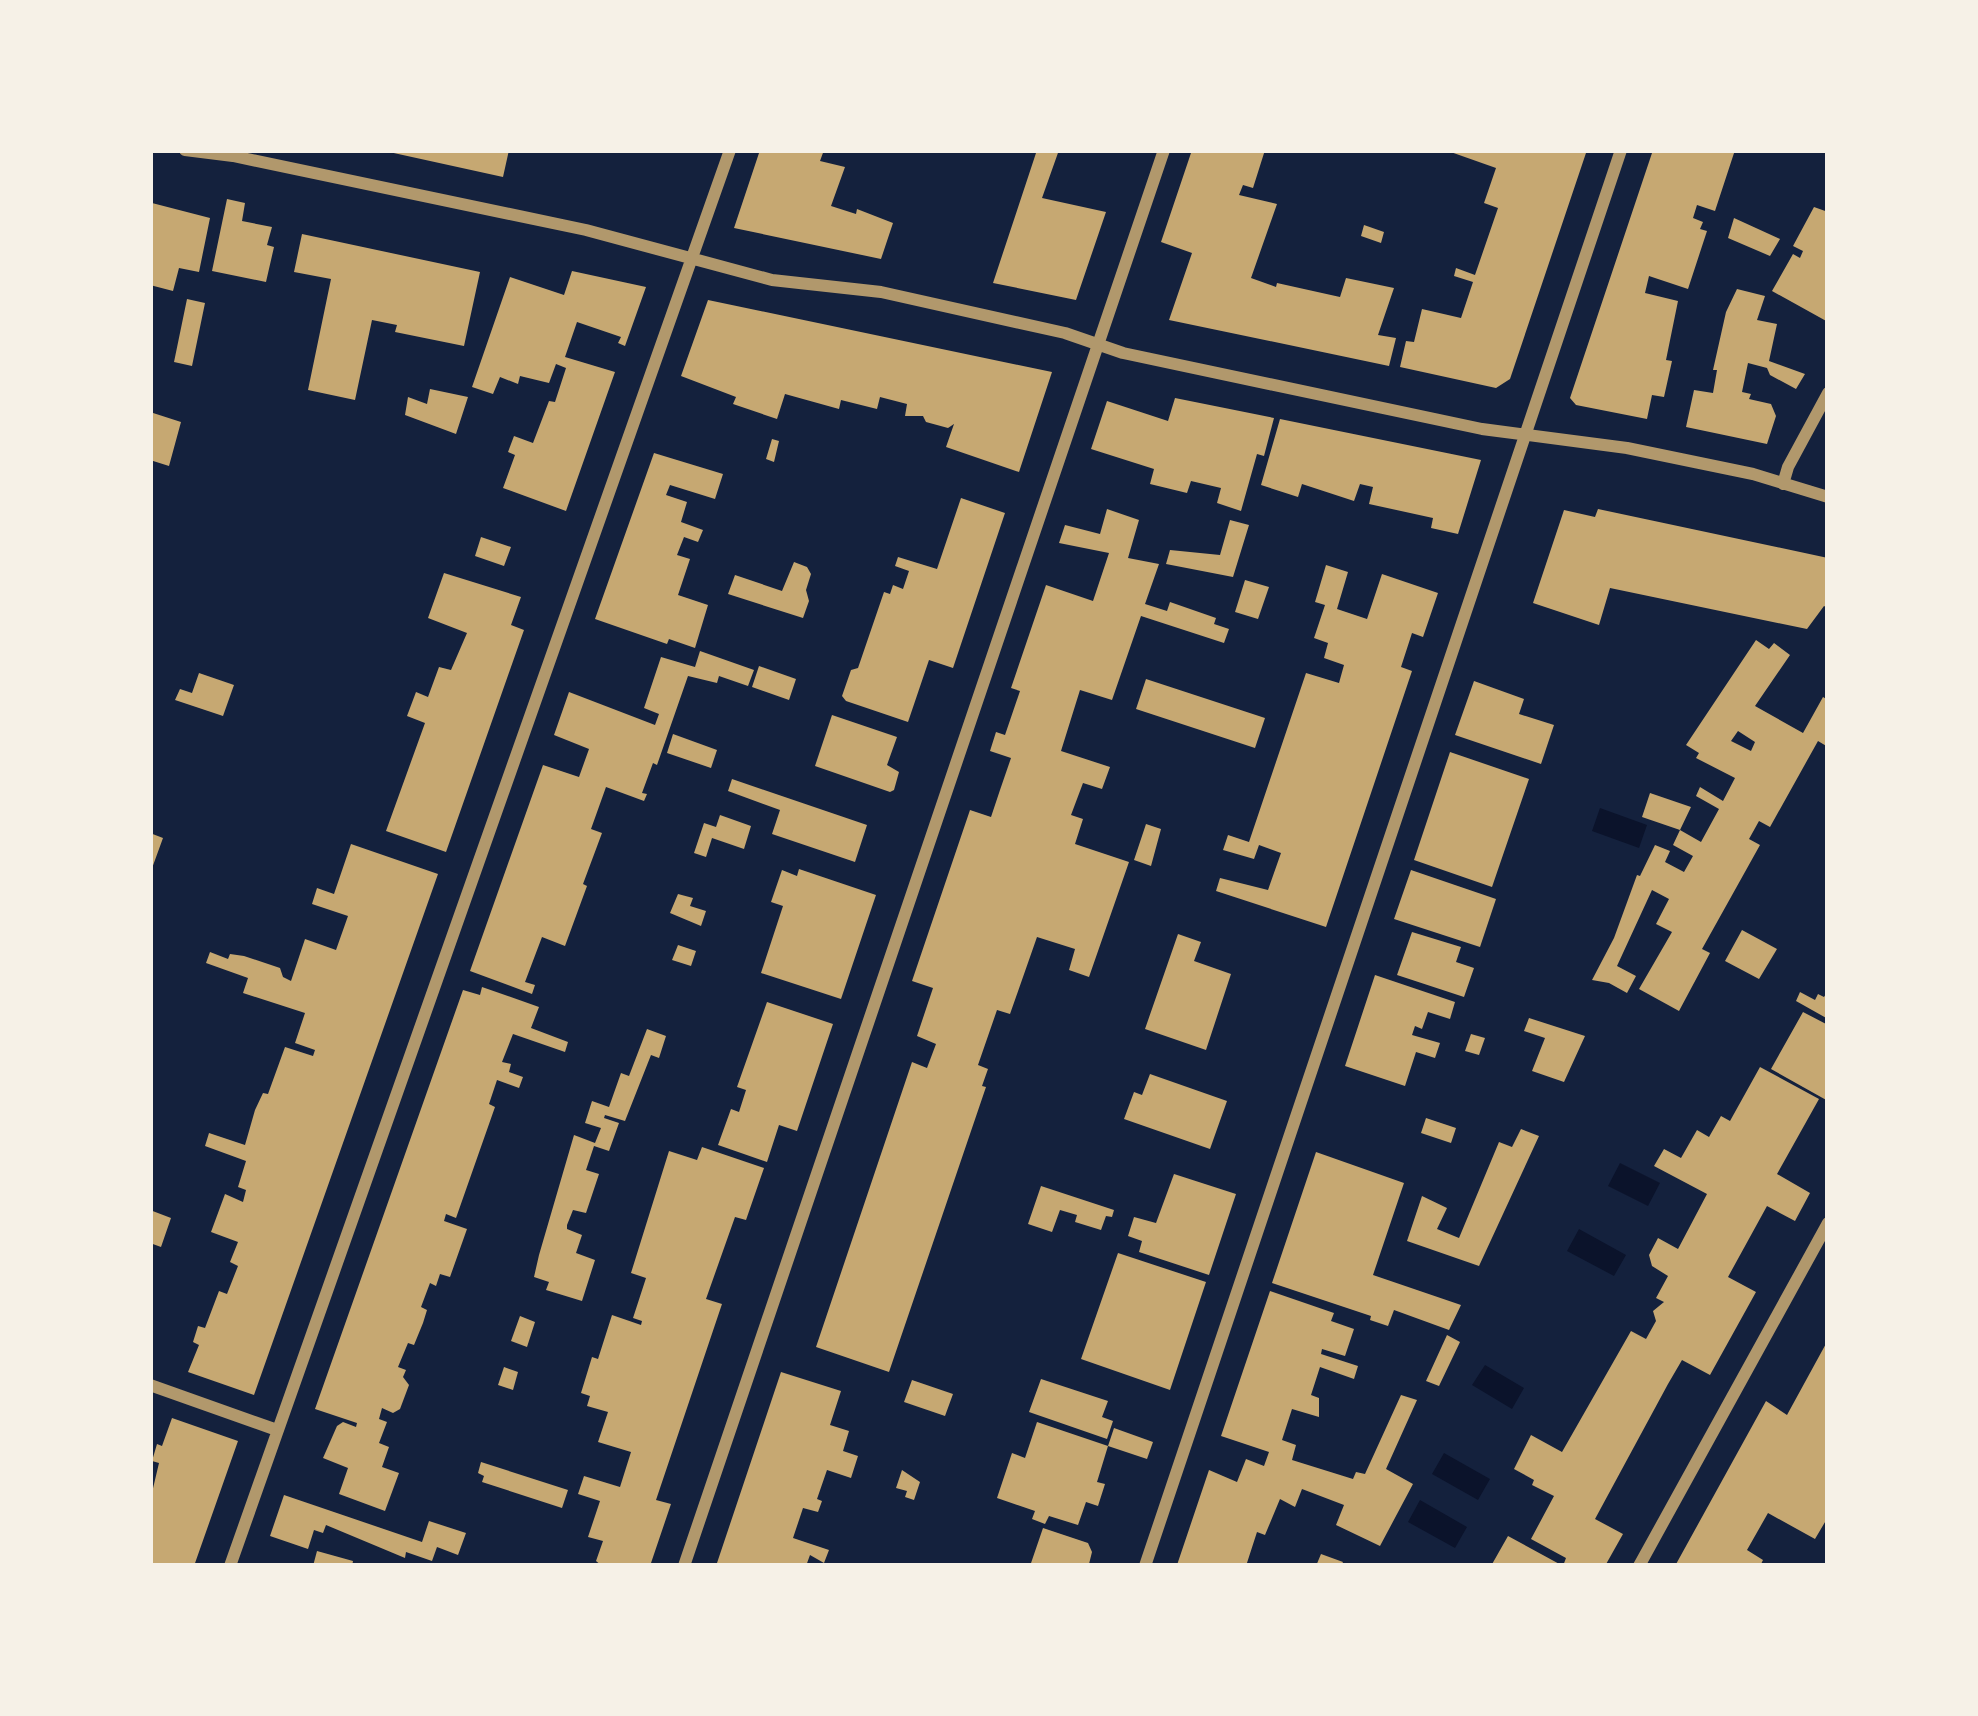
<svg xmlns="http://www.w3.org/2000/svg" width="1978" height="1716" viewBox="0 0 1978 1716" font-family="'DejaVu Sans',sans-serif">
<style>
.water{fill:#0b132b}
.building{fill:#c6a872;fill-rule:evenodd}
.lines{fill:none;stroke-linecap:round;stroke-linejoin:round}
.minor{stroke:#b1986c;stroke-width:12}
</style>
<rect width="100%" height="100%" fill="#14213d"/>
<path class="water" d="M1600,808l47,17 -8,23 -47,-17z
M1620,1163l40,20 -12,23 -40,-20z
M1579,1229l47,26 -12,21 -47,-25z
M1485,1365l39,23 -12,21 -40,-24z
M1444,1453l46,26 -12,21 -46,-26z
M1420,1500l47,27 -12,21 -47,-26z"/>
<path class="building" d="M380,150h129l-6,27z
M760,150h64l-4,11 25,6 -14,39 25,8 1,-5 36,14 -12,36 -147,-31z
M1037,150h22l-17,48 64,14 -30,88 -83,-17z
M1192,150h73l-12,38 -10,-3 -4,10 38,9 -26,74 25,9 1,-4 63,14 6,-19 48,10 -16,47 18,3 -7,28 -220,-46 23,-67 -31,-11z
M1445,150h142l-77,229 -14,9 -96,-21 6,-26 8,1 8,-33 39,9 12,-36 -19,-6 2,-8 19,7 23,-67 -14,-5 12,-35z
M1653,150h82l-20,61 -18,-6 -4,13 10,4 -3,7 7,2 -19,58 -39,-13 -4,17 33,8 -12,59 6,1 -8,36 -12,-2 -5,24 -71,-14 -6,-7z
M227,199l18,4 -3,18 30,6 -5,18 7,2 -8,35 -54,-11z
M152,203l58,15 -11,54 -20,-4 -6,23 -23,-6z
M1814,207l14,5v110l-56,-31 21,-37 7,4 3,-7 -10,-5z
M1734,218l46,21 -10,17 -42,-18z
M1364,225l20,7 -3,11 -20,-7z
M302,234l178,38 -16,74 -69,-14 2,-7 -25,-5 -17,80 -47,-10 23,-111 -37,-7z
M572,271l74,16 -21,59 -7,-3 3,-6 -44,-15 -12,35 50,15 -49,139 -63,-23 12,-33 -7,-3 6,-16 19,7 16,-42 6,1 11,-34 -10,-4 -7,19 -29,-7 -2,8 -18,-7 -7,17 -21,-7 38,-110 54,18z
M1737,289l28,7 -8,24 20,4 -8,37 36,13 -9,15 -26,-14 -3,-7 -19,-5 -6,29 9,2 -2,5 22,5 5,12 -9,28 -81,-17 8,-37 19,3 4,-23h-4l13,-58z
M187,299l18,4 -13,63 -18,-4z
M708,300l344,72 -33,100 -73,-25 8,-23 -6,4 -22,-6 -3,-6h-18l2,-12 -27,-7 -3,12 -36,-9 -2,9 -54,-15 -8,25 -44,-15 3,-7 -55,-21z
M430,389l38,8 -12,37 -51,-19 3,-18 19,7z
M1175,398l99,20 -10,38 -7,-2 -16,57 -24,-8 4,-15 -30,-7 -4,12 -37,-9 4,-15 -63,-20 16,-48 61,20z
M150,412l31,10 -12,44 -19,-6z
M1280,419l201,41 -23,74 -27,-6 2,-10 -64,-14 4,-17 -13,-3 -6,17 -52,-17 -4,13 -37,-12z
M772,439l7,2 -5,21 -8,-3z
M654,453l69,21 -8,25 -45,-14 -4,10 21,7 -6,20 22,8 -5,12 -14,-5 -7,18 13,4 -12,36 30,10 -13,43 -26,-9 -2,5 -72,-25z
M961,498l44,15 -52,155 -24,-8 -21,62 -62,-21 -4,-5 9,-26 7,-2 26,-76 6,2 3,-9 10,4 6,-18 -14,-5 3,-9 39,12z
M1107,509l32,11 -11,38 31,6 -14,40 22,7 3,-9 46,16 -2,6 15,5 -5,14 -83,-27 -29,84 -32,-10 -19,61 49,16 -8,22 -19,-6 -12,32 12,4 -8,25 54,18 -40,115 -20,-7 6,-21 -38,-12 -27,77 -13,-4 -19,55 10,4 -6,17 4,1 -97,285 -73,-25 96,-285 15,6 9,-24 -19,-8 16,-48 -21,-7 58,-171 21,7 9,-27 11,-32 -21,-7 6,-19 9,3 15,-44 -9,-3 35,-103 47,16 16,-48 -50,-10 6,-18 35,9z
M1598,509l230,49v50l-4,-2 -17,23 -197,-41 -11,37 -66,-22 31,-93 31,7z
M1230,520l19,5 -16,52 -67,-13 4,-14 50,5z
M481,537l30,10 -7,19 -29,-10z
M794,562l13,5 4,7 -5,16 3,11 -6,17 -75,-24 7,-19 47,16z
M1326,565l22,7 -11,37 30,10 15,-45 56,19 -15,44 -11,-4 -11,34 11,4 -86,256 -110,-36 4,-13 48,12 13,-37 -22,-8 -5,14 -31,-9 5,-15 21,7 57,-169 33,10 5,-18 -20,-7 4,-15 -14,-5 11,-33 -10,-3z
M444,573l77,24 -10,28 13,5 -78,222 -60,-21 39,-108 -18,-7 9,-24 12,5 11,-30 12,3 16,-37 -39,-15z
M1245,580l24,7 -11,32 -23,-7z
M1756,640l13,9 5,-6 16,12 -35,51 48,27 20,-36 5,3v47l-10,-6 -48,86 -11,-6 -10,18 11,6 -58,104 8,4 -31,58 -40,-22 33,-57 -16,-8 13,-25 -17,-9 -35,76 19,10 -9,17 -18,-10 -17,-3 22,-42 23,-63 3,1 15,-31 15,6 -5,11 19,10 9,-16 -20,-11 7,-15 -38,-13 8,-24 41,14 -11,23 21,12 18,-33 -23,-13 4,-9 23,14 12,-23 -39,-20 3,-5 -13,-8zM1738,731l17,11 -4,9 -20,-10z
M700,651l54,19 -6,16 -29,-10 -2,7 -29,-7 -31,89 -4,-2 -11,30 5,1 -3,7 -38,-14 -15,42 11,4 -19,51 4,2 -22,60 -23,-9 -17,45 10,3 -3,9 -62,-23 73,-206 36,12 10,-28 -35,-14 15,-43 86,33 4,-11 -15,-6 17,-51 34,10z
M759,666l37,13 -7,21 -37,-13z
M199,673l35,12 -11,31 -48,-16 5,-11 12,4z
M1146,679l119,39 -10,30 -119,-39z
M1474,681l50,18 -5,15 35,11 -13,39 -86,-29z
M832,715l65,22 -10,28 12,7 -5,18 -4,2 -75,-26z
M673,734l44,16 -6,18 -44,-15z
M1450,752l79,27 -37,108 -78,-27z
M732,779l135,46 -12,37 -83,-28 8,-24 -52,-19z
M720,815l31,11 -7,23 -32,-11 -6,19 -12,-4 10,-30 12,4z
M1146,824l15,5 -10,37 -17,-6z
M150,833l13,5 -12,33h-1z
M351,844l87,30 -184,521 -66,-23 11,-27 -6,-3 5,-16 7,2 14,-37 8,3 11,-28 -8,-4 8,-20 -27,-10 14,-38 18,8 3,-12 -8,-3 8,-26 -41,-15 4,-13 36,12 10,-35 8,-17 5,1 17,-47 28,9 2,-6 -20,-7 10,-30 -62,-20 5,-15 -42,-15 4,-11 18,7 2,-5 14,2 36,12 3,9 8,4 14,-42 31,11 12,-34 -36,-12 5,-16 17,6z
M799,869l77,26 -35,104 -80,-26 22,-67 -12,-4 11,-32 15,6z
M1411,870l85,29 -16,48 -86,-28z
M678,894l15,4 -3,8 16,5 -5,15 -31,-13z
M1742,930l35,19 -18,30 -34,-18z
M1412,932l49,15 -5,15 18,6 -10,29 -67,-22z
M1178,934l23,8 -7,19 37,13 -25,76 -61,-21z
M678,945l18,6 -5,15 -19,-6z
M1375,975l80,27 -5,17 -22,-7 -6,17 -7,-3 -3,9 28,8 -5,15 -19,-6 -11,34 -60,-20z
M482,987l57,20 -8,21 37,14 -3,10 -52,-18 -11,28 9,2 -2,8 14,5 -4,11 -22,-8 -8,24 6,3 -39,111 -10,-4 -2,7 23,8 -17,48 -10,-3 -4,12 -6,-3 -9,24 6,3 -4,13 -9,22 -6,-2 -10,24 8,3 -3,7 6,8 -9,24 -7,4 -11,-5 -3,11 8,3 -8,21 10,4 -7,20 17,6 -14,38 -46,-17 9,-26 -25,-10 14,-32 6,-4 13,5 1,-4 -42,-14 148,-419 17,5z
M1828,991v28l-32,-18 4,-9 15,8 3,-6 6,3z
M767,1002l66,22 -36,107 -18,-6 -12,37 -49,-17 13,-36 8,3 7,-22 -9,-3z
M1803,1012l25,13v76l-57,-32z
M1529,1018l56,18 -21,46 -32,-11 13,-33 -21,-7z
M647,1029l19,7 -7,22 -8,-3 -26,66 -20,-6 -1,3 15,5 -10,28 -15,-5 -8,24 13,4 -13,39 -13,-3 -6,15v4l15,6 -6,18 19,7 -13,41 -36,-11 3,-8 -15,-5 5,-22 35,-120 21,8 6,-15 -16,-5 7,-22 17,6 12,-34 8,3z
M1471,1034l14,4 -6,17 -14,-4z
M1760,1067l59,32 -42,75 33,19 -15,28 -28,-15 -39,71 28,15 -46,83 -28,-15 -14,24 -73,135 28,15 -18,32h-114l17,-30 55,30 3,-8 -35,-19 23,-43 -22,-11 2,-5 -20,-11 17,-34 31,17 69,-121 15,8 10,-18 -3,-10 11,-9 -8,-4 12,-22 -16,-10 -3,-11 9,-17 20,11 29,-55 -53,-28 10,-17 17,9 16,-28 12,7 12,-21 9,5z
M1150,1074l77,27 -17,48 -86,-30 10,-27 8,3z
M1426,1118l30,10 -5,15 -30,-10z
M1521,1129l18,7 -60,130 -72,-25 15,-45 25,12 -10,21 22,9 40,-96 13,5z
M702,1147l62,21 -18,52 -11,-3 -29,82 16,5 -66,196 15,4 -21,62h-48l-6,-5 7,-20 -15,-4 12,-36 -22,-7 6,-18 36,11 11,-35 -33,-10 10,-30 -21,-6 3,-10 -9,-3 11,-36 6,2 14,-44 29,10 1,-4 -9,-3 13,-40 -15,-5 38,-122 28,9z
M1316,1152l88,31 -31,92 88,30 -12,25 -55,-20 -6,16 -18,-6 1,-4 -99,-33z
M1174,1174l62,20 -27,81 -70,-23 3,-11 -14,-5 6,-19 22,6z
M1041,1186l73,24 -2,7 -6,-1 -5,14 -26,-8 2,-7 -17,-5 -8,22 -24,-8z
M150,1210l21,8 -10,29 -11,-4z
M1118,1253l88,29 -36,108 -89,-31z
M1270,1291l64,22 -3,8 23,8 -9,27 -23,-7 -1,5 37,12 -4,13 -34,-12 -9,28 8,3v19l-27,-8 -10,31 14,5 -4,15 61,19 3,-7 9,2 36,-79 16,5 -31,69 27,15 -33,62 -44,-21 8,-20 -42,-16 -7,18 -15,-8 -15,36 -8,-3 -11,34h-65l-4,-1 32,-95 28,12 9,-23 18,7 5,-14 -48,-16z
M520,1316l15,6 -8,25 -16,-6z
M1447,1335l13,7 -21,44 -13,-5z
M1828,1340v177l-13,22 -47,-26 -21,37 16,10 -3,6h-85l91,-165 21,14z
M504,1367l14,5 -5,18 -15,-5z
M781,1372l60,19 -11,34 19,6 -6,20 15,5 -7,22 -24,-8 -10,29 5,2 -4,11 -15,-4 -10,30 36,12 -5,13 -14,-8 -4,11h-90z
M1041,1379l67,22 -6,16 11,4 -6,18 -78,-27z
M912,1380l41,14 -8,22 -41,-14z
M172,1418l66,23 -44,125h-44v-65l9,-38 -7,-2 5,-17 5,2z
M1037,1422l71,24 6,-18 39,14 -6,17 -39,-13 -11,36 8,2 -7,22 -12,-4 -8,23 -29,-9 -4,8 -13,-5 3,-8 -38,-13 15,-45 13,5z
M481,1462l87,28 -6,18 -80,-26 2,-6 -6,-3z
M902,1470l18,12 -6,18 -9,-3 2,-6 -11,-3z
M284,1495l138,47 7,-21 37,12 -8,22 -21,-8 -5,14 -26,-9 -1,6 -79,-33 -3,8 -9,-3 -6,19 -38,-13z
M1043,1528l45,15 4,9 -3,12 -59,2z
M317,1551l36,10 -1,5h-39z
M1321,1554l22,8 -2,4h-25z"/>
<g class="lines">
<path class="minor" d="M185,150l48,6 353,74 186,50 109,12 184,41 58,20 359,76 145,19 126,26 75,23
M1783,484l5,-17 40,-74
M150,1385l127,45
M230,1566l500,-1416
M684,1566l480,-1416
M1145,1566l476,-1416
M1639,1566l189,-343"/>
</g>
<rect width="1978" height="1716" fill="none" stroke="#f6f1e7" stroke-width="306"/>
</svg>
